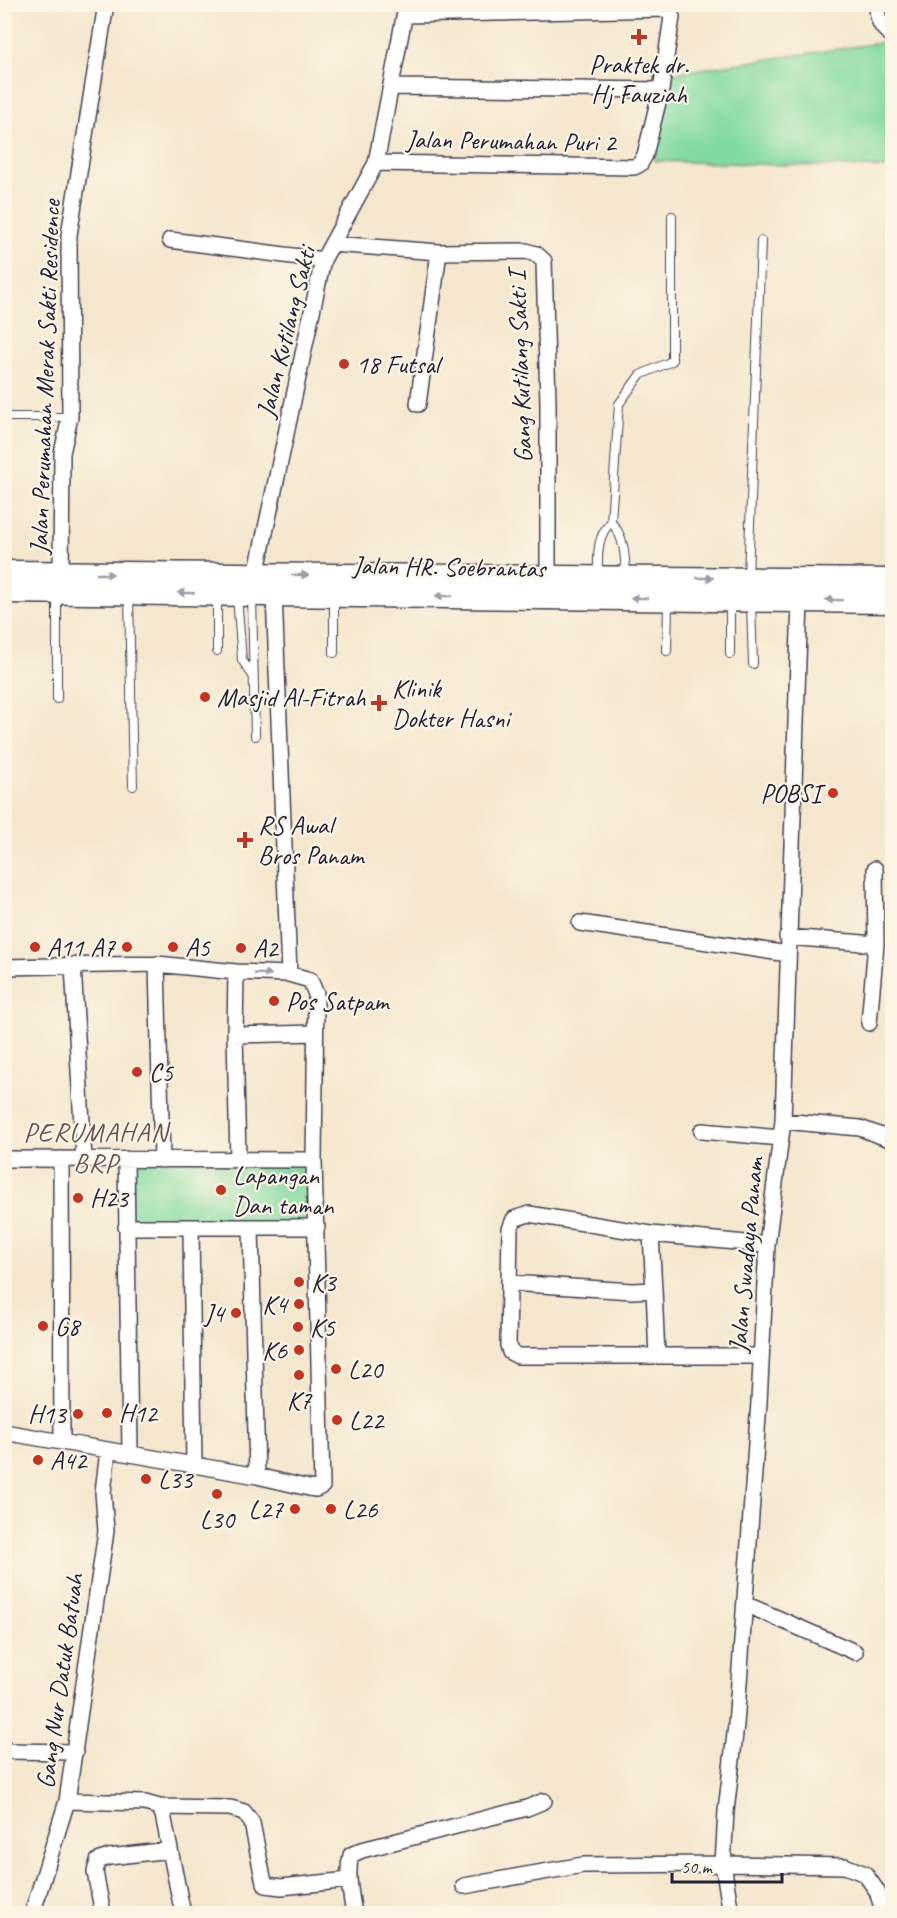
<svg xmlns="http://www.w3.org/2000/svg" width="897" height="1918" viewBox="0 0 897 1918" font-family="Caveat,sans-serif">
<style>
.green{fill:#81da9f;stroke:#527e6d;stroke-width:1.5}
.lines{fill:none;stroke-linecap:round;stroke-linejoin:round}
.service-casing{stroke:#424051;stroke-width:10}
.minor-casing{stroke:#424051;stroke-width:18}
.primary-casing{stroke:#424051;stroke-width:27}
.service{stroke:#fff;stroke-width:8}
.minor{stroke:#fff;stroke-width:15}
.primary{stroke:#fff;stroke-width:24}
.oneway{fill:#9c9ca7}
.poi-dot{fill:#c8321e;stroke:#fcf5e5;stroke-width:2}
.labels{text-anchor:middle;dominant-baseline:central;stroke-width:4.5;stroke-linejoin:round;paint-order:stroke}
.poi-label{font-size:26px;fill:#22223b;stroke:#fcf5e5;text-anchor:start}
.street-label{font-size:26px;fill:#22223b;stroke:#fcf5e5}
.neighbourhood-label{font-size:27px;letter-spacing:1.5px;fill:#695151;stroke:#fcf5e5}
</style>
<rect width="100%" height="100%" fill="#fcf5e5"/>
<filter id="ink" filterUnits="userSpaceOnUse"><feTurbulence type="fractalNoise" baseFrequency=".0167" numOctaves="2"/><feDisplacementMap in="SourceGraphic" scale="12" xChannelSelector="R" yChannelSelector="G"/><feConvolveMatrix kernelMatrix="1 2 1 2 8 2 1 2 1" color-interpolation-filters="sRGB"/></filter>
<filter id="wash" filterUnits="userSpaceOnUse"><feTurbulence type="fractalNoise" baseFrequency=".008" numOctaves="4" result="noise"/><feDisplacementMap in="SourceGraphic" scale="24" xChannelSelector="R" yChannelSelector="G"/><feGaussianBlur stdDeviation="1.35" result="paint"/><feColorMatrix in="noise" values="0 0 0 0 0 0 0 0 0 0 0 0 0 0 0 0 0 1.4 0 .05"/><feComposite in="paint" operator="in"/></filter>
<g filter="url(#wash)">
<rect width="100%" height="100%" fill="#f5e7ce"/>
<path class="green" d="M892,41v127l-237,-7 18,-88z
M126,1159l188,1 3,67h-191z"/>
</g>
<g filter="url(#ink)">
<g class="lines">
<defs>
<path id="service" d="M4,417h66
M611,522c14,15 14,34 15,54
M598,576c0,-20 -2,-39 13,-54l8,-118 21,-29 32,-14v-145
M748,577l13,-336
M57,595v104
M129,596l4,190
M237,596l5,64 11,16
M252,596l3,140
M334,596v57
M217,598v53
M730,603v51
M751,604l2,60
M667,651l1,-48"/>
<path id="minor" d="M877,4c0,14 3,24 15,31
M392,87l269,3
M376,163l258,4 6,-3 5,-9 16,-65 11,-73 -3,-5 -5,-3 -259,6
M170,240l153,20
M332,244l107,8 87,-1 10,3 8,7 4,142v175
M418,404l21,-152
M61,574l1,-121 8,-36 -1,-182 37,-231
M256,575l67,-315 53,-97 30,-156
M274,594l15,380
M580,923l208,31
M787,937l89,7
M157,964l5,196
M73,965l11,195
M4,967l153,-3 79,8 53,2 21,6 6,14 -2,166 8,326 -6,3 -7,-1 -52,-12 -253,-44
M236,972l-1,63 3,125
M869,1023l7,-79 -1,-75
M235,1035l80,-2
M783,1121l77,7 32,12
M702,1131l79,7
M4,1159l310,1
M61,1159l1,283
M126,1159l4,295
M126,1227h191
M191,1227l3,239
M251,1227l6,249
M510,1283l122,8 22,-1 -3,-56
M654,1290l3,66
M761,1356h-243l-8,-4 -2,-7 2,-116 4,-10 15,-5 122,20 116,11
M745,1604l110,48
M4,1751l71,1
M67,1801l78,2 14,4 4,8 20,99
M159,1807l71,1 14,4 8,11 11,55 3,7 15,2 68,-7
M464,1886l119,-21 140,-1 122,2 20,8 12,17 7,23
M32,1914l35,-113 39,-270 -3,-39 5,-41
M103,1914l-8,-42 3,-11 11,-4 61,-7
M354,1914c-3,-20 -8,-40 -3,-59l11,-5 165,-42 17,-7
M731,1914l-8,-50 3,-53 10,-86 23,-323 8,-157 16,-124 17,-521"/>
<path id="primary" d="M4,573l888,8
M4,591l888,10"/>
</defs>
<use href="#service" class="service-casing"/>
<use href="#minor" class="minor-casing"/>
<use href="#primary" class="primary-casing"/>
<use href="#service" class="service"/>
<use href="#minor" class="minor"/>
<use href="#primary" class="primary"/>
</g>
<defs><path id="oneway-solid" d="M-6-.8H1V-3.2L6.5 0L1 3.2V.8H-6Z" transform="scale(1.5)"/></defs>
<g class="oneway">
<use href="#oneway-solid" transform="translate(105 574)"/>
<use href="#oneway-solid" transform="translate(300 575) rotate(1)"/>
<use href="#oneway-solid" transform="translate(705 578)"/>
<use href="#oneway-solid" transform="translate(186 593) rotate(-179)"/>
<use href="#oneway-solid" transform="translate(444 596) rotate(-179)"/>
<use href="#oneway-solid" transform="translate(639 598) rotate(-179)"/>
<use href="#oneway-solid" transform="translate(834 600) rotate(-179)"/>
<use href="#oneway-solid" transform="translate(263 974) rotate(3)"/>
</g>
</g>
<g class="poi-dot">
<path d="M636 28h6v6h6v6h-6v6h-6v-6h-6v-6h6z"/>
<circle cx="344" cy="364" r="6"/>
<circle cx="205" cy="697" r="6"/>
<path d="M376 694h6v6h6v6h-6v6h-6v-6h-6v-6h6z"/>
<circle cx="833" cy="793" r="6"/>
<path d="M242 831h6v6h6v6h-6v6h-6v-6h-6v-6h6z"/>
<circle cx="35" cy="947" r="6"/>
<circle cx="127" cy="947" r="6"/>
<circle cx="173" cy="947" r="6"/>
<circle cx="241" cy="948" r="6"/>
<circle cx="274" cy="1001" r="6"/>
<circle cx="137" cy="1072" r="6"/>
<circle cx="221" cy="1190" r="6"/>
<circle cx="78" cy="1198" r="6"/>
<circle cx="299" cy="1282" r="6"/>
<circle cx="299" cy="1304" r="6"/>
<circle cx="236" cy="1313" r="6"/>
<circle cx="43" cy="1326" r="6"/>
<circle cx="298" cy="1327" r="6"/>
<circle cx="299" cy="1350" r="6"/>
<circle cx="336" cy="1369" r="6"/>
<circle cx="299" cy="1375" r="6"/>
<circle cx="107" cy="1413" r="6"/>
<circle cx="78" cy="1414" r="6"/>
<circle cx="337" cy="1420" r="6"/>
<circle cx="38" cy="1460" r="6"/>
<circle cx="146" cy="1479" r="6"/>
<circle cx="217" cy="1494" r="6"/>
<circle cx="295" cy="1509" r="6"/>
<circle cx="331" cy="1509" r="6"/>
</g>
<g class="labels">
<g class="poi-label">
<text x="639" y="64" text-anchor="middle">Praktek dr.<tspan x="639" dy="30">Hj Fauziah</tspan></text>
<text x="356" y="364">18 Futsal</text>
<text x="392" y="688">Klinik<tspan x="392" dy="30">Dokter Hasni</tspan></text>
<text x="217" y="697">Masjid Al-Fitrah</text>
<text x="821" y="793" text-anchor="end">POBSI</text>
<text x="258" y="825">RS Awal<tspan x="258" dy="30">Bros Panam</tspan></text>
<text x="47" y="947">A11</text>
<text x="115" y="947" text-anchor="end">A7</text>
<text x="185" y="947">A5</text>
<text x="253" y="948">A2</text>
<text x="286" y="1001">Pos Satpam</text>
<text x="149" y="1072">C5</text>
<text x="233" y="1175">Lapangan<tspan x="233" dy="30">Dan taman</tspan></text>
<text x="90" y="1198">H23</text>
<text x="311" y="1282">K3</text>
<text x="287" y="1304" text-anchor="end">K4</text>
<text x="224" y="1313" text-anchor="end">J4</text>
<text x="55" y="1326">G8</text>
<text x="310" y="1327">K5</text>
<text x="287" y="1350" text-anchor="end">K6</text>
<text x="348" y="1369">L20</text>
<text x="299" y="1400" text-anchor="middle">K7</text>
<text x="119" y="1413">H12</text>
<text x="66" y="1414" text-anchor="end">H13</text>
<text x="349" y="1420">L22</text>
<text x="50" y="1460">A42</text>
<text x="158" y="1479">L33</text>
<text x="283" y="1509" text-anchor="end">L27</text>
<text x="343" y="1509">L26</text>
<text x="217" y="1519" text-anchor="middle">L30</text>
</g>
<g class="street-label">
<text transform="translate(511 141) rotate(1)">Jalan Perumahan Puri 2</text>
<text transform="translate(286 332) rotate(-76)">Jalan Kutilang Sakti</text>
<text transform="translate(520 367) rotate(-92)">Gang Kutilang Sakti I</text>
<text transform="translate(45 377) rotate(-88)">Jalan Perumahan Merak Sakti Residence</text>
<text transform="translate(449 567) rotate(1)">Jalan HR. Soebrantas</text>
<text transform="translate(746 1255) rotate(-85)">Jalan Swadaya Panam</text>
<text transform="translate(60 1681) rotate(-82)">Gang Nur Datuk Batuah</text>
</g>
<g class="neighbourhood-label">
<text x="96" y="1132">PERUMAHAN<tspan x="96" dy="31">BRP</tspan></text>
</g>
</g>
<rect width="897" height="1918" fill="none" stroke="#fcf5e5" stroke-width="24"/>
<path d="M672 1873v9h110v-9" fill="none" stroke="#22223b" stroke-width="3"/>
<text x="681" y="1873" font-size="18" fill="#22223b" stroke="#fcf5e5" stroke-width="4.5" paint-order="stroke">50 m</text>
</svg>
